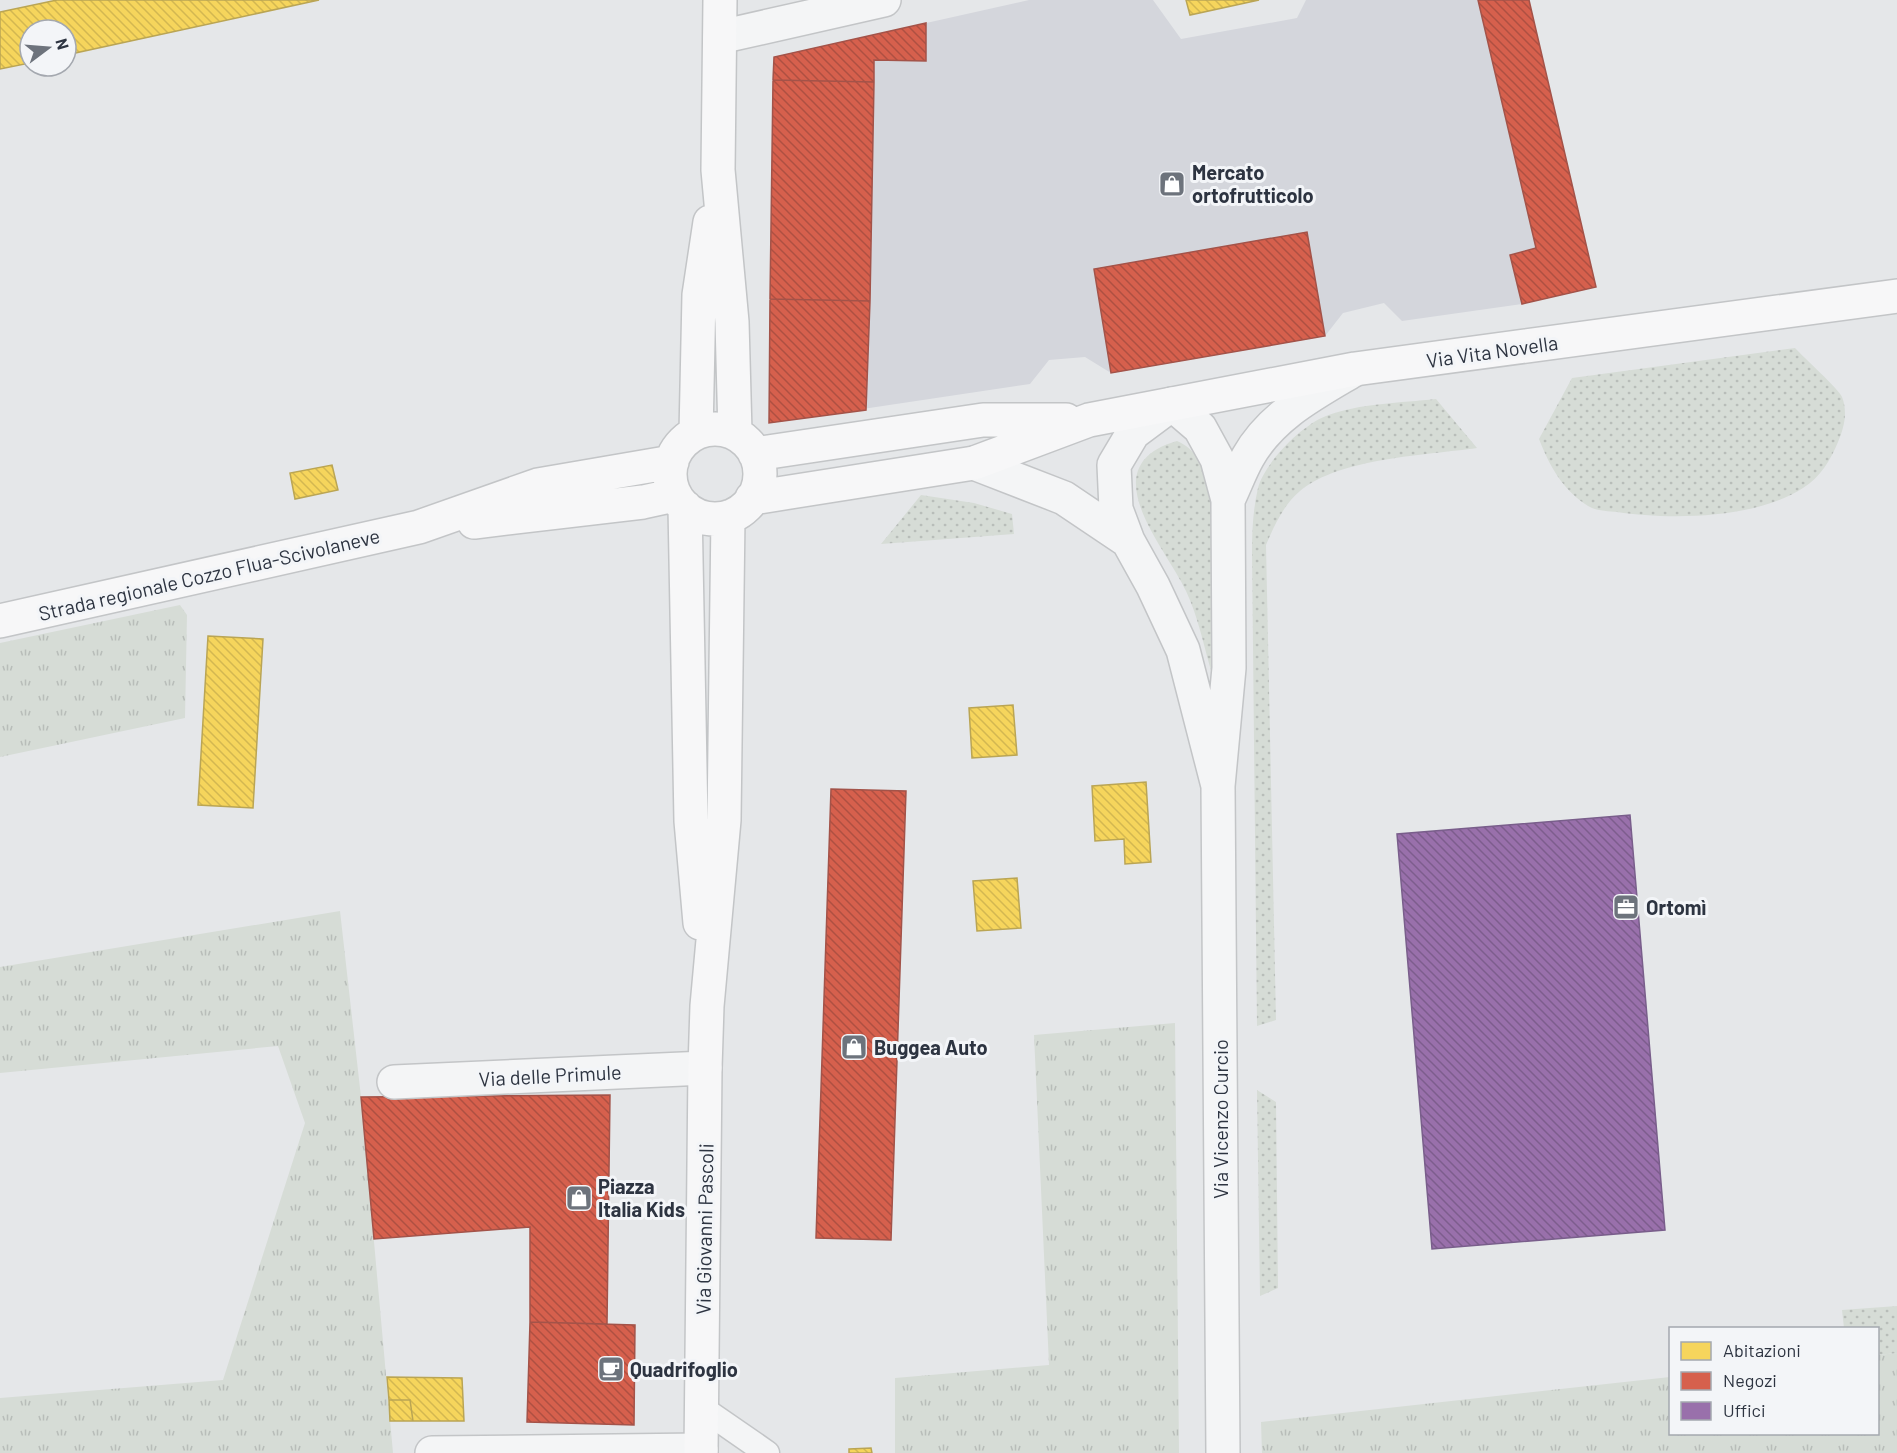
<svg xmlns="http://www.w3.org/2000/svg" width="1897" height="1453" viewBox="0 0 1897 1453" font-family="Barlow,sans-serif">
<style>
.built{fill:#d4d6dc}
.grass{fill:url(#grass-tufts)}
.garden{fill:url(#garden-dots)}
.homes{fill:url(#homes-back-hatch);stroke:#baa554;stroke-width:1.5}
.shops{fill:url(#shops-back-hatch);stroke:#a35349;stroke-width:1.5}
.offices{fill:url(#offices-back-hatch);stroke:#795e8b;stroke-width:1.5}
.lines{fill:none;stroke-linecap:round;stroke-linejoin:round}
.lane-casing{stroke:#c3c5c7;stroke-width:27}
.street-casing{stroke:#c3c5c7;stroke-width:36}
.secondary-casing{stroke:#c3c5c7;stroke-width:36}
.lane{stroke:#f4f5f6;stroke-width:24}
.street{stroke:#f4f5f6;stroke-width:33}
.secondary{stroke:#f7f7f8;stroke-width:33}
.labels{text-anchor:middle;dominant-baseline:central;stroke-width:6;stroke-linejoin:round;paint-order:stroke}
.poi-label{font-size:20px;font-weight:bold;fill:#2d3441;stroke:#f3f5f8;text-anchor:start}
.street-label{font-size:20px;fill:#2d3441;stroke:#f3f5f8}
</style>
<defs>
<pattern id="grass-tufts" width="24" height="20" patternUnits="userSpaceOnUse" patternTransform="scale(1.5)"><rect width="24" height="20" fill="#d6dcd6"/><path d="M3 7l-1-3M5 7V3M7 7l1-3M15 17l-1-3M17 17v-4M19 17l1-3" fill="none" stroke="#b8bdb9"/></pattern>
<pattern id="garden-dots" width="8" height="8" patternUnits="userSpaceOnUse" patternTransform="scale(1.5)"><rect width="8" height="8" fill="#d6dcd6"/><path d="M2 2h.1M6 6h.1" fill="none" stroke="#b8bdb9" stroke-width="1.8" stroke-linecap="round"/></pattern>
<pattern id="homes-back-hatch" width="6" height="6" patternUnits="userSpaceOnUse" patternTransform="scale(1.5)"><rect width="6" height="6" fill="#f6d55c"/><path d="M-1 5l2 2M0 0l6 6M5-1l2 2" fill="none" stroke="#d3b751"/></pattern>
<pattern id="shops-back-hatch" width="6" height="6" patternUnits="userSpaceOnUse" patternTransform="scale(1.5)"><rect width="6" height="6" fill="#d6604d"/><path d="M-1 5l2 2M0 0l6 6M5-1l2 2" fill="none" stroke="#ae5042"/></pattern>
<pattern id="offices-back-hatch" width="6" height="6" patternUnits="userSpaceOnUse" patternTransform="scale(1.5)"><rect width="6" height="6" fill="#9970ab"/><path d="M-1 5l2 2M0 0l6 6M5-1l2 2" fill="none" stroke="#7d5d8d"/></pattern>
</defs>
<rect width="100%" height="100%" fill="#e5e7e9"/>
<path class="built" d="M1029,0h124l28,39 116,-21 9,-18h223l67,287 -74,17 -120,17 -18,-18 -41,10 -18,23 -214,37 -26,-16 -36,3 -19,24 -261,39 5,-366z"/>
<path class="grass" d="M180,605l7,10 -2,103 -185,39v-114z
M340,911l21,186 32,356h-393v-55l223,-18 82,-257 -27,-77 -278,27v-106z
M1175,1023l4,430h-284v-75l154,-13 -15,-330z
M1897,1353v100h-635l-1,-31 409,-45v57h208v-79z"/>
<path class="garden" d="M1795,348c9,10 43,40 47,49 6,15 2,31 -4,45 -7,17 -18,36 -35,46 -47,31 -133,32 -186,24 -9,-1 -20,-1 -27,-5 -27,-16 -40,-40 -51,-68l33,-61z
M1436,399l41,49c-49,7 -138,10 -177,43 -16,13 -26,35 -34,54l10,475 -19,6 -5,-474c0,-21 1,-43 6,-64 7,-26 44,-63 68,-72 34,-13 75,-13 110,-17z
M1177,441c18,8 25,22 34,40l1,193c-8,-27 -14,-58 -26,-83 -21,-45 -96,-125 -9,-150z
M921,495l53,8 38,11 2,20 -133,10z
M1257,1090l19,12 2,186 -18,8z
M1897,1306v47l-19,2v-27h-34l-2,-18z"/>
<path class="homes" d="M57,0h262l-253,55v-25h-36v33l-30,6v-57z
M1186,0h73l-69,15z
M332,465l6,25 -43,9 -5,-26z
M208,636l55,3 -10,169 -55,-3z
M1013,705l4,50 -45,3 -3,-50z
M1146,782l5,80 -26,2 -1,-25 -29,2 -3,-55z
M1017,878l4,50 -44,3 -4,-50z
M387,1377l75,1 2,43h-51l-3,-21h-21z
M389,1400h21l3,21h-23z
M871,1448l1,5h-23v-4z"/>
<path class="shops" d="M1478,0h51l67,287 -74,17 -12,-49 26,-7z
M926,23v38l-52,-1v22l-101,-2 1,-23z
M773,80l101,2 -4,219 -100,-2z
M1307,232l18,104 -214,37 -17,-104z
M770,299l100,2 -4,109 -97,13z
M831,789l75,2 -15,449 -75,-2z
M610,1095l-3,229 -77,-2v-95l-156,12 -13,-142z
M530,1322l105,3 -1,100 -107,-3z"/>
<path class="offices" d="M1630,815l35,415 -233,19 -35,-415z"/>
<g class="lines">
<defs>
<path id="lane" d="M702,1408l65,45"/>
<path id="street" d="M720,37l164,-37
M974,463l90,35 64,43
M1228,500c7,-14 12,-29 20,-43 23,-41 65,-63 104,-86
M1218,786l-35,-136 -30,-64 -25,-45 -12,-32 -2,-44 19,-32 39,-29 28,24 17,31 11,41 1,168 -11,118 5,667
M394,1082l311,-14
M432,1453l269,-3"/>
<path id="secondary" d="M720,0l-2,170 14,152 3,111
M670 474a45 45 0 1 1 90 0a45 45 0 1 1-90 0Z
M696,433l3,-138 11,-73
M755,454l228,-34h83
M752,498l222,-35 115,-43 266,-51 542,-73
M685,507l6,314 9,102
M474,522l169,-20 32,-7
M0,621l419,-94 119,-42 134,-23
M701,1453l4,-385 2,-62 17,-186 4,-303"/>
</defs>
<use href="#lane" class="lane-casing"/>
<use href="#street" class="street-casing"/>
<use href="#secondary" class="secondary-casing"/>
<use href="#lane" class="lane"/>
<use href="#street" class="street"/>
<use href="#secondary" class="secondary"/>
</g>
<defs>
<symbol id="shop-square" viewBox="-11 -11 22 22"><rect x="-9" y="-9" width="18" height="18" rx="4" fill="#6d737c" stroke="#f3f5f8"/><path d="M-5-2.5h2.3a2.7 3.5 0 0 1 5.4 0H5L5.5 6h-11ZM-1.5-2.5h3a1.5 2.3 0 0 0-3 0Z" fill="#fff"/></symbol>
<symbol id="office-square" viewBox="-11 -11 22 22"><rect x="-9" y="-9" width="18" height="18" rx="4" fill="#6d737c" stroke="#f3f5f8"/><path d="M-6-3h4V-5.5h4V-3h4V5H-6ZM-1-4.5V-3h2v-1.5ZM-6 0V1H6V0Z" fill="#fff"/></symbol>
<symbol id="cafe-square" viewBox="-11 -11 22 22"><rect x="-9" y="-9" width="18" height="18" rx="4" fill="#6d737c" stroke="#f3f5f8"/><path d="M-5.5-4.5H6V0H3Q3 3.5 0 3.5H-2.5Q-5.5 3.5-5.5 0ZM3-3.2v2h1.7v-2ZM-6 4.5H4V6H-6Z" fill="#fff"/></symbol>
</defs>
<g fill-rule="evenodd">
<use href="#shop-square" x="1157" y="169" width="30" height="30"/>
<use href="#office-square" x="1611" y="892" width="30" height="30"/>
<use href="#shop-square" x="839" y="1032" width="30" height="30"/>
<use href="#shop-square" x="564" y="1183" width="30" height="30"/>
<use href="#cafe-square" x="596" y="1354" width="30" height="30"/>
</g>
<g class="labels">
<g class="poi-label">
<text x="1192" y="172">Mercato<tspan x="1192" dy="23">ortofrutticolo</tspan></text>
<text x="1646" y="907">Ortomì</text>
<text x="874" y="1047">Buggea Auto</text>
<text x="598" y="1186">Piazza<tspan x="598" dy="23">Italia Kids</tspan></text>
<text x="630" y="1369">Quadrifoglio</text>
</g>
<g class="street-label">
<text transform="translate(1492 351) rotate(-8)">Via Vita Novella</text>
<text transform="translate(209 574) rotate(-13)">Strada regionale Cozzo Flua-Scivolaneve</text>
<text transform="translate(550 1075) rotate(-3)">Via delle Primule</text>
<text transform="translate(1220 1119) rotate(-90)">Via Vicenzo Curcio</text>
<text transform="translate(704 1229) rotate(-89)">Via Giovanni Pascoli</text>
</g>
</g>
<rect x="1669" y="1327" width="210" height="108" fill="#f3f5f8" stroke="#a4a8af" stroke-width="1.5"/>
<rect x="1681" y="1342" width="30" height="18" fill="#f6d55c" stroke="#a4a8af" stroke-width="1.5"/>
<text x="1723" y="1357" font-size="18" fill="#2d3441">Abitazioni</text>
<rect x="1681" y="1372" width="30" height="18" fill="#d6604d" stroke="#a4a8af" stroke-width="1.5"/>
<text x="1723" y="1387" font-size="18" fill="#2d3441">Negozi</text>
<rect x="1681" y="1402" width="30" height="18" fill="#9970ab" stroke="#a4a8af" stroke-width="1.5"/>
<text x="1723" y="1417" font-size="18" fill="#2d3441">Uffici</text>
<g transform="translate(48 48) rotate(74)"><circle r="28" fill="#f3f5f8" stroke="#a4a8af" stroke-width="1.5"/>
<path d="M0-4.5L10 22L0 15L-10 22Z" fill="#6d737c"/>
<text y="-9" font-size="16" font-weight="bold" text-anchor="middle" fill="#2d3441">N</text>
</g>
</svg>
